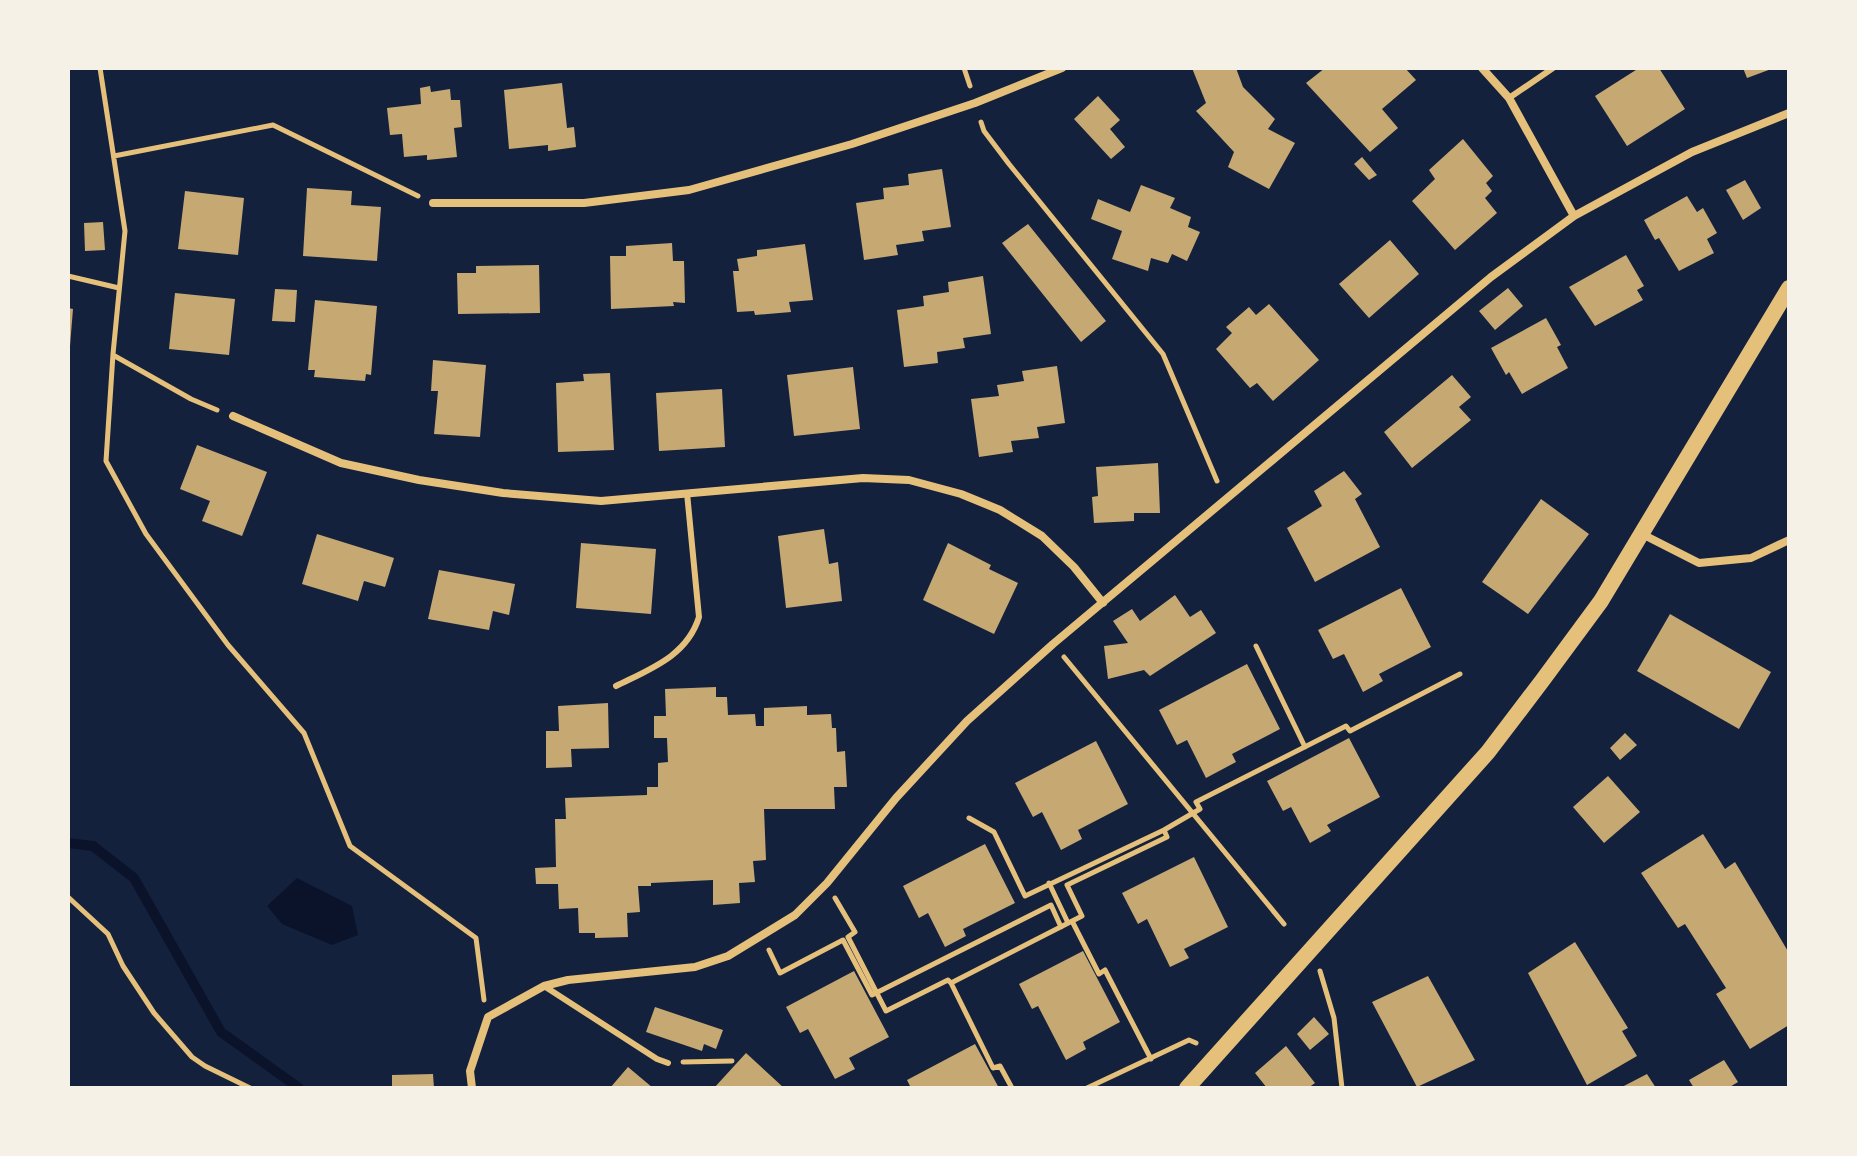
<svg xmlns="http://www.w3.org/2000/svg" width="1857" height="1156" viewBox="0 0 1857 1156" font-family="'Nunito Sans',sans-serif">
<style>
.water{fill:#0b132b}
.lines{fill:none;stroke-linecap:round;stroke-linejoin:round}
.stream{stroke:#0b132b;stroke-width:10}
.building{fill:#c6a872}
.path{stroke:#e5c07b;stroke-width:5}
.service{stroke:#e5c07b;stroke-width:6}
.minor{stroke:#e5c07b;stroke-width:8}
.secondary{stroke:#e5c07b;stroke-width:16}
</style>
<rect width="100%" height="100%" fill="#14213d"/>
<path class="water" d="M297,878l55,28 6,29 -26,10 -50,-21 -15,-18z"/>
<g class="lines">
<path class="stream" d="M68,843l25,3 41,32 87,154 78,56"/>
</g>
<path class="building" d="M1192,68h44l7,19 32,32 -7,10 27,14 -26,46 -41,-22 6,-15 -38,-41 10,-8z
M1325,68h80l11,12 -34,29 16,19 -28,24 -64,-69z
M1639,68h20l26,41 -58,37 -32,-50z
M1743,68h31l-27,10z
M562,83l5,45 7,-1 2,20 -28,4v-6l-39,4 -5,-59z
M430,86l1,6 19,-3 1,11h9l2,27 -8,1 3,29 -30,3v-5l-23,2 -2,-23 -12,1 -3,-27 34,-4 -1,-16z
M1098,96l22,24 -10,9 15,18 -14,12 -37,-40z
M1463,139l30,37 -7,7 6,8 -7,7 12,15 -42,37 -43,-49 23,-22 -6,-9z
M1362,157l15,18 -8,5 -15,-16z
M942,169l9,58 -29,4 2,10 -28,4 2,10 -34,5 -8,-57 28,-4 -1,-11 26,-3 -1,-11z
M1745,180l16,28 -18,12 -17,-30z
M1141,185l34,13 -5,10 21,9 -3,10 12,5 -13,29 -15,-7 -4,9 -17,-5 -3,13 -36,-12 10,-28 -31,-12 7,-20 32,13z
M307,188l45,3 -1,14 30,2 -4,54 -74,-5z
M185,191l59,7 -6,57 -60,-6z
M1687,196l10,16 6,-4 14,25 -10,6 7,14 -35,18 -20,-33 -4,2 -11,-20z
M103,222l2,28 -20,1 -1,-28z
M1028,224l78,97 -25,21 -79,-99z
M1390,240l29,34 -50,44 -30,-34z
M672,243l1,18h11l1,42 -12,-1 1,4 -63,3 -1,-53h16v-10z
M805,244l8,56 -24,2 2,10 -36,3 -1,-4 -17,1 -4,-41h6l-2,-12 20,-3v-6z
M1626,255l18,31 -7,4 6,10 -48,26 -26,-39z
M539,265l1,48 -82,1 -1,-41h19v-7z
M983,276l8,58 -28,4 2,10 -28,4 1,11 -34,4 -7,-57 27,-4 -1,-10 26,-4 -1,-10z
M1508,288l15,18 -28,24 -16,-19z
M275,289l22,1 -2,32 -23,-1z
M175,293l60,6 -6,56 -60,-6z
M315,300l62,6 -6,69 -5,-1 -1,7 -51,-4 1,-7h-7z
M1269,304l50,56 -46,41 -16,-18 -7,5 -34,-39 16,-16 -6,-6 23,-20 7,8z
M68,308l5,1 -3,37h-2z
M1546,318l15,27 -4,2 11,21 -46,26 -13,-22 -3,3 -15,-27z
M433,360l53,5 -6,72 -46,-3 4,-43h-7z
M1057,366l8,57 -28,4 2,11 -28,3 2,11 -34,5 -8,-58 28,-3 -2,-11 27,-4 -2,-10z
M853,367l7,62 -66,7 -7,-61z
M610,373l4,77 -56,2 -2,-69 28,-2 -1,-7z
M1452,375l19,22 -12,10 12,13 -59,48 -28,-36z
M722,389l3,58 -66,4 -3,-58z
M197,445l70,27 -25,64 -40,-15 8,-20 -30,-12z
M1158,463l2,50h-26v8l-40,2 -2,-26 6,-1 -2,-29z
M1344,471l18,23 -7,5 25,48 -65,35 -28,-54 35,-22 -8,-15z
M1541,499l48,35 -61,80 -46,-32z
M824,529l5,35 9,-2 4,39 -56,7 -8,-72z
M317,534l77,24 -9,29 -21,-6 -6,20 -56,-17z
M581,543l75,6 -5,65 -75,-6z
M948,543l43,22 -2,4 29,14 -24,51 -71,-34z
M439,570l76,14 -6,31 -16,-4 -4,19 -61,-11z
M1401,588l30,59 -52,27 4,7 -20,11 -19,-38 -11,5 -15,-29z
M1175,595l15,22 11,-7 15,23 -66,43 -6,-6 -36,9 -4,-33 24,-3 -15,-22 19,-12 8,12z
M1670,614l101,58 -32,57 -102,-58z
M1247,664l33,65 -48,25 4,8 -30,16 -19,-38 -10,5 -18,-35z
M716,687v10h11l1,18 27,-1 1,12h8v-18l43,-2v9l24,-1 1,14h4l1,24 8,-1 2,36h-13l1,22h-71l2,51 -13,1 2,21 -16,1 1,20 -27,2v-25l-62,3v3h-13l2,26 -13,1 1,24 -33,1v-5h-16l-1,-25 -19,1 -1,-25h-22l-1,-16 21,-1 -1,-48h11l-1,-21 82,-3v-8h11v-24l10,-1 -1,-24h-13v-22h12l-1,-27z
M608,703l1,45 -38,1 1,18 -26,1v-37h13l-1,-25z
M1625,733l12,12 -17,15 -10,-12z
M1349,738l31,59 -53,28 4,6 -21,12 -19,-36 -8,4 -16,-30z
M1096,741l32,63 -50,26 4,9 -21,11 -19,-38 -9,5 -18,-34z
M1608,776l32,36 -36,31 -31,-36z
M1703,834l22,35 10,-7 54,91v72l-39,24 -34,-55 10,-6 -41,-64 -7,4 -37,-55z
M985,844l30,59 -52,26 3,7 -21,11 -17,-34 -9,5 -16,-32z
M1194,857l34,70 -44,22 5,9 -19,9 -23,-48 -9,5 -16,-31z
M1575,942l53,86 -6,3 15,25 -50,29 -59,-112z
M1083,951l37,71 -37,20 3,7 -20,11 -28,-54 -6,3 -13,-25z
M854,971l35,66 -40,21 6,11 -20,10 -27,-50 -8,4 -14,-26z
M1428,976l47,84 -58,27 -45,-85z
M655,1007l68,23 -7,19 -12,-5 -2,7 -56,-19z
M1314,1017l15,17 -19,16 -13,-16z
M975,1044l24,44h-88l-4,-8z
M1286,1046l29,37 -7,5h-41l-12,-15z
M746,1053l38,35h-70z
M1724,1060l14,22 -10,6h-34l-5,-8z
M628,1067l25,21h-43z
M433,1074l1,14h-42v-13z
M1647,1074l9,14h-36z"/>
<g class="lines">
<path class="path" d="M100,68l25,163 -12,123 -7,107 40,73 82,111 76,88 46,113 126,92 8,62
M964,68l6,18
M981,122l3,9 25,33 154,190 54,127
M114,156l159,-31 145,71
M68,276l51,12
M113,355l78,44 26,11
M1256,646l49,101
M1064,657l220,267
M969,818l25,14 31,64 139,-66 36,-21 -4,-7 150,-76 4,5 110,-57
M1049,883l19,40
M68,897l40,37 15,32 31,47 38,44 13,9 45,22
M835,898l20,34 -7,5 38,74 62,-31 3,3
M1072,921l27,53 6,-4 46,89
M769,950l11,23 63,-33 29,55 179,-90 10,22
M1320,971l14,47 8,70
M683,1062l49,-1
M1012,1088l-12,-22 -7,2 -42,-85 131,-67 -15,-31 100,-48 -3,-7
M1087,1088l102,-48 7,3"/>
<path class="service" d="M1509,98l44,-30
M616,686c34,-17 71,-30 83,-69l-12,-124
M544,986l113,73 11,4"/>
<path class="minor" d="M1482,68l27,30 65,118
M433,203h151l105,-13 163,-46 123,-41 87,-35
M233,416l108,47 78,17 84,13 98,8 262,-23 46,2 52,14 39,16 42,26 32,31 29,36
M1642,534l57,29 52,-5 38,-18
M472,1088l-2,-17 18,-54 56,-31 24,-6 127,-13 33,-11 67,-41 32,-32 69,-85 71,-77 86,-77 438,-367 83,-61 118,-64 97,-39"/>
<path class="secondary" d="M1187,1088l301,-336 54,-71 59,-80 188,-313"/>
</g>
<rect width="1857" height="1156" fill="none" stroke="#f6f1e7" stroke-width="140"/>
</svg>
